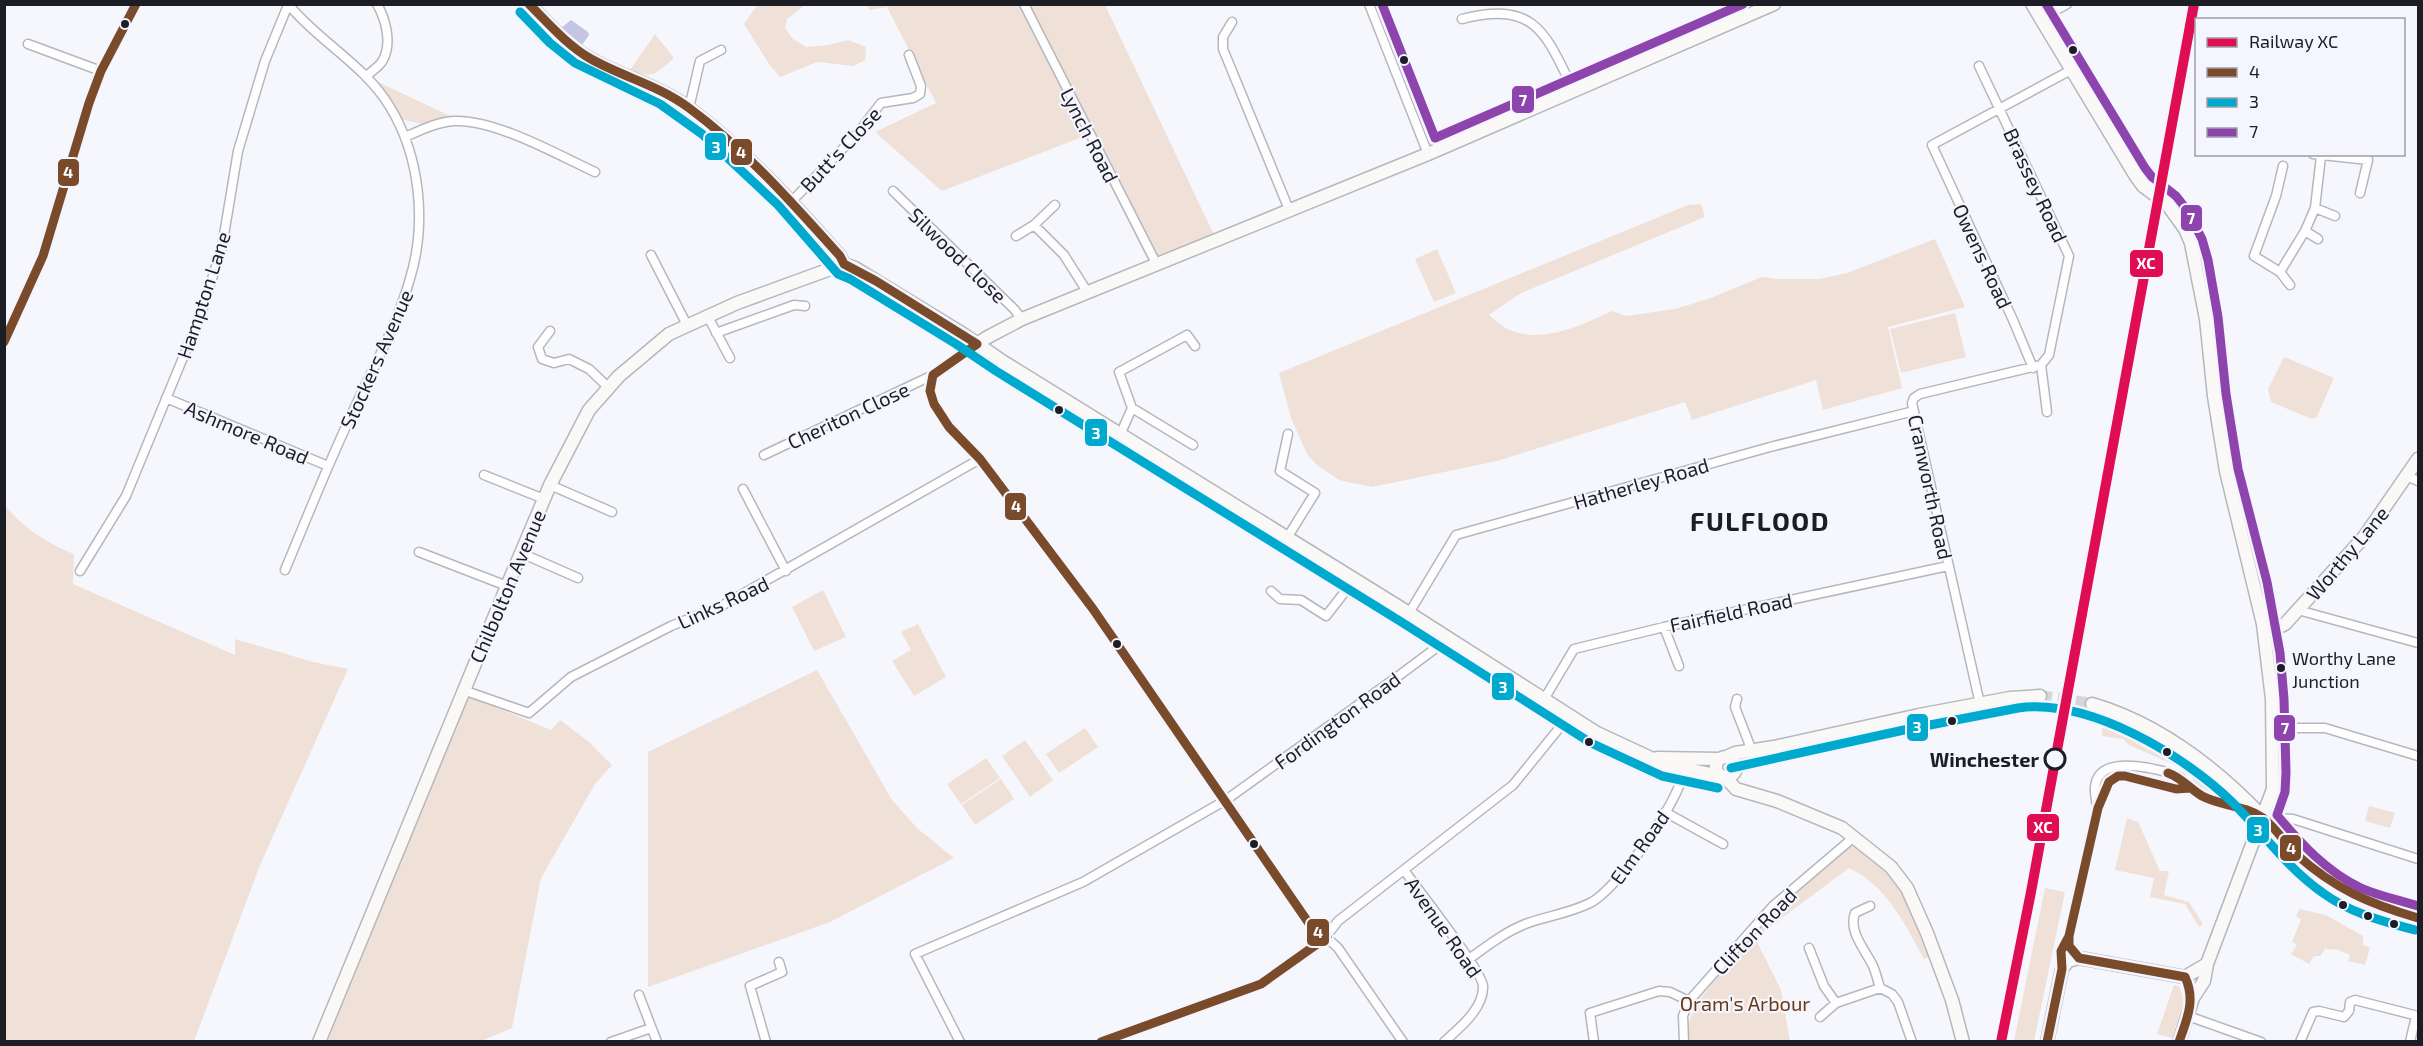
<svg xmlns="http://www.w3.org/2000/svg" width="2423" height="1046" viewBox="0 0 2423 1046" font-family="'Exo 2',sans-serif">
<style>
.green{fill:#efe0d8}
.water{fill:#c3c5e2}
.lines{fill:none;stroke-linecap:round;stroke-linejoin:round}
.secondary-tunnel{stroke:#d5d6dc;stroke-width:12;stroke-dasharray:12 6;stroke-linecap:butt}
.minor-casing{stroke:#b6b7bd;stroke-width:11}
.secondary-casing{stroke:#b6b7bd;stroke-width:15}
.minor{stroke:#fefeff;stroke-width:8}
.secondary{stroke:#faf9f8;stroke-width:12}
.bus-1-casing{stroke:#f4f5fe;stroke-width:14}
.bus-2-casing{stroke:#f4f5fe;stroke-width:14}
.bus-3-casing{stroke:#f4f5fe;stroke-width:14}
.bus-1{stroke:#7a4b2a;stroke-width:9}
.bus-2{stroke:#00a9ce;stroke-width:9}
.bus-3{stroke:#8e44ad;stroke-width:9}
.rail-1-casing{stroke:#f4f5fe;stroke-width:15}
.rail-1{stroke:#df0d52;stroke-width:10}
.bus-dot{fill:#1d1d25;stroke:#f4f5fe;stroke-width:2}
.stop-dot{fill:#f4f5fe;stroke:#1d1d25;stroke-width:3}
.labels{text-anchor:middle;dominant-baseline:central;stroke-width:4.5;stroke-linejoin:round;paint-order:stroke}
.bus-label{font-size:18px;fill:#1d1d25;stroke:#f4f5fe;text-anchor:start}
.street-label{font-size:20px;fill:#1d1d25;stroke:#f4f5fe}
.stop-label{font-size:20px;font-weight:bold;fill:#1d1d25;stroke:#f4f5fe;text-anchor:end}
.park-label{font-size:20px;fill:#6b3a11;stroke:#f4f5fe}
.district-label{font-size:26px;font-weight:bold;letter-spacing:1.5px;fill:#1d1d25;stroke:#f4f5fe}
.line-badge{stroke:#f4f5fe;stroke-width:2}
.badge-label{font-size:16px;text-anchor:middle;font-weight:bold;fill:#fff}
</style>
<rect width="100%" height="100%" fill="#f6f7fc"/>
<path class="green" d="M758,4l47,1 -18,14 -2,9 8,11 13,8 22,-2 20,-5 18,7 -1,13 -12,6 -36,-4 -37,15 -11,-13 -25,-40z
M867,5h238l109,230 -65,28 -64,-127 -143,55 -67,-59 61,-29 -49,-96 -17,3z
M655,34l19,24c-18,15 -20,22 -44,12z
M376,81l74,35 -28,8 -22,-5z
M1701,204l4,13 -184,76 -32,22c5,4 12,11 19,14 33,16 74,-4 104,-18l14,5 49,-7 33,-10 54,-22 16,2h42l27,-6 88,-34 30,68 -77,20 14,61 -79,22 -7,-30 -124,40 -7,-18 -188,59 -125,26 -33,-7 -22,-15 -10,-11 -16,-36 -12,-45 409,-168z
M1437,249l19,44 -22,9 -19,-43z
M1955,313l11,44 -65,16 -11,-44z
M2284,357l50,21 -17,39 -5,2 -41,-17 -3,-13z
M5,505c16,22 44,39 69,49l-1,30 162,71v-16l78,23 35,7 -88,196 -66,176h-189z
M823,590l23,47 -32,14 -22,-44z
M918,624l28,53 -32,19 -22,-35 19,-11 -10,-18z
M817,670l75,130 26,29 36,29 -124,64 -182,65v-235z
M469,696l82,34 9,-10 29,22 23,23 -17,19 -54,94 -29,150 -31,13 -154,1z
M2104,711l60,28 68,52 -7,9 -18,-5 -14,-15v-7l-64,-28 -6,-6 -21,-3z
M1085,728l13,19 -39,26 -13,-19z
M1025,740l28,40 -23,17 -28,-41z
M986,758l14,20 -39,26 -14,-20z
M1001,779l13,20 -39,26 -13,-20z
M2369,806l26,7 -5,15 -25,-7z
M2127,818l11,4 22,49h9l-5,24 25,7 14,22 -4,3 -14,-23 -35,-7 4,-19 -39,-8z
M1852,842l38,28 12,17 30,68 -8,4c-19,-35 -38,-74 -75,-91l-94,70 26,52 9,51h-101l-2,-13 8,-23 61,-76 20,-22z
M2045,888l20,4 -31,149h-20z
M2299,909l27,6 37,21v9l7,3 -5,17 -17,-4 2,-6 -12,-5 -13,-1 -5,7h-6l-5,8 -18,-10 6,-9 -5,-3 9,-22 -5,-4z
M2174,985l5,1 5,13 -12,39 -15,-4z"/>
<path class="water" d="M571,20l17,12 1,3 -7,10 -21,-17z"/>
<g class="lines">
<path class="secondary-tunnel" d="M2040,696l52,8"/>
<defs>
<path id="minor" d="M1024,4l133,261
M1369,4l59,150
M1462,19c75,-19 84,16 112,72
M2041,19l26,-15
M1232,22l-9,15v12l67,163
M28,44l73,27
M2070,45l21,31
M1979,66l90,190 -20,99 -8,10 6,47
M366,76c5,-4 14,-10 17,-16 9,-17 3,-40 -6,-56
M689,108l11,-47 21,-11
M405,137c16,-7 32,-15 49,-16 41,-2 104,34 141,51
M2313,154l55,6 -8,33
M2283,166l-7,30 -22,60 26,16 10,13
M893,191l121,118 8,10
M792,201l65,-67 24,-31 32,-5 7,-4 1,-8 -12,-31
M2315,208l20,8
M1034,225l21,-20
M2305,231l13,8
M1016,236l18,-11 30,30 24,38
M651,255l36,70
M2280,272l25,-41 10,-23 6,-52
M707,315l23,43
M550,331l-12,16 4,12 12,4 15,-4 20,10 19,18
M716,333l78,-28 11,1
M4,343l39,-87 46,-153 12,-32 35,-67
M977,344l-44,31 -3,16 4,13 15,23 31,32 113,150 80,119 53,72 82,122c9,10 20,16 30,26l65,94
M2033,368l-20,-48 -81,-175 139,-75
M166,398l162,68
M1132,408l61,37
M1120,435l12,-27 -13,-36 68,-37 8,11
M764,455l169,-80
M484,475l60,24
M2409,477l9,4
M550,485l62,27
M743,489l43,82
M1287,538l28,-45 -35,-22 8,-37
M419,552l88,34
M521,553l57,25
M285,570c21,-50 41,-101 64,-150 20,-45 46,-90 60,-138 18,-56 12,-124 -19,-175 -26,-43 -71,-65 -102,-103
M80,571l46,-75 75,-182 21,-67 16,-96 27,-90 23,-56
M1271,591l9,8 21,1 25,16 28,-36
M2298,610l120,33
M1409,613l47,-78 314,-88 144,-36
M1664,627l15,39
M463,690l66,23 42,-36 100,-51 52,-21 257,-146
M1737,699l-2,8 17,44
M1543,701l31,-52 90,-22 284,-61
M1980,704l-68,-301 2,-5 6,-4 121,-29
M2274,728h51l93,28
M2098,808c-13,-43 18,-46 51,-40 9,2 24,4 32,10 3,3 6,7 9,10
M1665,812l58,32
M2263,817l30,2 125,40
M1404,870c12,17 79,102 79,116 1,23 -24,42 -39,56
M1870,906l-15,7c-7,19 10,36 18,53 3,7 5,15 7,22l12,6 6,8 14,40
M1809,948l15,38 12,17
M2079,958l-10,-12v-10l29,-128 11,-26 9,-6h7l51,13 14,-1
M1469,959c18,-13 37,-28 59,-36 20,-7 42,-10 62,-20 28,-14 94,-107 95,-138
M2062,969l-1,-18 6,-13
M639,995l18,47
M2188,1016l73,26
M1820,1017l16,-14 44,-15
M611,1042l40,-14
M766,1042l-16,-56 32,-14 -3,-10
M960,1042l-45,-88 168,-72 143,-82 175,-126 39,-29 5,-8
M1100,1042l151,-54 23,-12 48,-34 16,-21 175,-136 56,-69
M1594,1042l-4,-29 69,-22 11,1 19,9
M1684,1042l-1,-26 6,-15 84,-95 81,-69
M2300,1042l13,-30 6,-1 25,6 5,-6 1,-9 5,-2 63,16
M2410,1042l6,-26"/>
<path id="secondary" d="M529,4c20,20 38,42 62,55 32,18 68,27 98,49 57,43 104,95 151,148l4,8 11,4 108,66 39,27 407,252 188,120 69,32 54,11
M2032,4l103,171 8,11 24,18 18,25 6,14 15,76 8,77 12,75 37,153 9,75 1,90 -66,175 -3,17 -11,17 -14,44
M977,344l9,-6 36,-19 406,-165 346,-150
M2265,634l20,-10 79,-87 54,-78
M2092,704c65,19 123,63 170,112 24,26 45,53 75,72 24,16 54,23 81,30
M1716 767a10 10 0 1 1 20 0a10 10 0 1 1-20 0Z
M1726,757l9,-4 39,-6 145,-32 91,-17 30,-2
M1657,758l63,1
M1726,778l10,11 41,12 65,27 49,39 16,21 20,45 25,67 11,42
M319,1042l188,-456 43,-101 39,-75 30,-34 50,-42 68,-31 107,-39
M2047,1042l15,-73 6,-8 11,-3 106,19 22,-13"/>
</defs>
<use href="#minor" class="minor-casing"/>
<use href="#secondary" class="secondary-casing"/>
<use href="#minor" class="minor"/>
<use href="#secondary" class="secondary"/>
<defs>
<path id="bus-1" d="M529,4c20,20 38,41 62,55 32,18 69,27 98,49 57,42 104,96 151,148l4,8 32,17 101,63 -44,31 -3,16 4,13 15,23 31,32 113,150 215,313 9,10 10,5 -66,47 -160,58
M4,342l39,-86 46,-153 12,-32 35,-67
M2168,773c14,5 22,16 34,23 19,10 42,9 61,22 13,10 22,25 34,37 38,34 73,49 121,63
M2047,1042l15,-73 -1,-18 8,-15
M2179,1042c8,-23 17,-42 6,-65l-106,-19 -10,-12v-10l29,-128 11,-26 9,-6h7l51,13 14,-1"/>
<path id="bus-2" d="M520,12l30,31 25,20 85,41 42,30 76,71 60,69 12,5 106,65 40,27 407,252 188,120 71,33 56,12
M1731,768l173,-38 114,-22c71,-10 166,47 215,95 30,30 55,66 90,90 27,20 59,28 92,37"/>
<path id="bus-3" d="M1382,4l53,134 308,-134
M2046,4l99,164 7,9 24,19 11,14 15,29 6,21 10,57 8,77 12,75 29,113 13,71 4,46 2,73 -1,20 -8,23c23,28 50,57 84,73 18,8 38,12 57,18"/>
</defs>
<use href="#bus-1" class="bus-1-casing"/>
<use href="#bus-2" class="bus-2-casing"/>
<use href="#bus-3" class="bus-3-casing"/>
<use href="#bus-1" class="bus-1"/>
<use href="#bus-2" class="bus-2"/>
<use href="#bus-3" class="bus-3"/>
<defs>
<path id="rail-1" d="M2001,1042l30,-150 163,-888"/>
</defs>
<use href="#rail-1" class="rail-1-casing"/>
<use href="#rail-1" class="rail-1"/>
</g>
<g class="bus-dot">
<circle cx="125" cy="24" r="5"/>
<circle cx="2073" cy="50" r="5"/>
<circle cx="1404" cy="60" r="5"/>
<circle cx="1059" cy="410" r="5"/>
<circle cx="1117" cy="644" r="5"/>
<circle cx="2281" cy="668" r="5"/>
<circle cx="1952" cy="721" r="5"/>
<circle cx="1589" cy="742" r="5"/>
<circle cx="2167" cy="752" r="5"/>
<circle cx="1254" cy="844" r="5"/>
<circle cx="2343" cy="905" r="5"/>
<circle cx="2368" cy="916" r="5"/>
<circle cx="2394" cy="924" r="5"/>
</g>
<circle class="stop-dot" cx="2055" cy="759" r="10"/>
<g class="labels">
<g class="bus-label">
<text x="2292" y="658">Worthy Lane<tspan x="2292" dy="23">Junction</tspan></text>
</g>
<g class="street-label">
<text transform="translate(1090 135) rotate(63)">Lynch Road</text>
<text transform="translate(840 149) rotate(-47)">Butt's Close</text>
<text transform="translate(2036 185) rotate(65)">Brassey Road</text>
<text transform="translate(958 255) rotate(44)">Silwood Close</text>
<text transform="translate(1983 256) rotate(65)">Owens Road</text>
<text transform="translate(203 295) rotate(-72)">Hampton Lane</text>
<text transform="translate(376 359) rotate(-66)">Stockers Avenue</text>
<text transform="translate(848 415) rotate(-25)">Cheriton Close</text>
<text transform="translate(247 432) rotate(23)">Ashmore Road</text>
<text transform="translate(1641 483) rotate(-16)">Hatherley Road</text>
<text transform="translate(1931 487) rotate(78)">Cranworth Road</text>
<text transform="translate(2347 553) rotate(-50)">Worthy Lane</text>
<text transform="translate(507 586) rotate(-67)">Chilbolton Avenue</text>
<text transform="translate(723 602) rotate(-25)">Links Road</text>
<text transform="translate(1731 612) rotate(-12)">Fairfield Road</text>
<text transform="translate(1337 720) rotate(-36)">Fordington Road</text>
<text transform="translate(1639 847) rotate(-54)">Elm Road</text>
<text transform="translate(1444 927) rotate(55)">Avenue Road</text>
<text transform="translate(1754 931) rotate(-46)">Clifton Road</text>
</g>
<g class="stop-label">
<text x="2039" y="759">Winchester</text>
</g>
<g class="park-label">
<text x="1745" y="1003">Oram's Arbour</text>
</g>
<g class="district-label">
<text x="1760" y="520">FULFLOOD</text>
</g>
</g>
<g class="line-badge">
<rect x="1511" y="85" width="24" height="29" rx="6" fill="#8e44ad"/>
<rect x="704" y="132" width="23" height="29" rx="6" fill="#00a9ce"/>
<rect x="730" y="138" width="23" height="28" rx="6" fill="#7a4b2a"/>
<rect x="57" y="158" width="23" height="29" rx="6" fill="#7a4b2a"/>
<rect x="2180" y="204" width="23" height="28" rx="6" fill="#8e44ad"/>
<rect x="2129" y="249" width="35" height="29" rx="6" fill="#df0d52"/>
<rect x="1084" y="418" width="24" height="29" rx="6" fill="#00a9ce"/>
<rect x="1004" y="492" width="23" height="29" rx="6" fill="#7a4b2a"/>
<rect x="1491" y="672" width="24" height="29" rx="6" fill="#00a9ce"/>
<rect x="1906" y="713" width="23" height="29" rx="6" fill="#00a9ce"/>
<rect x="2273" y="714" width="23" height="28" rx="6" fill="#8e44ad"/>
<rect x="2026" y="813" width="34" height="29" rx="6" fill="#df0d52"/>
<rect x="2246" y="816" width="24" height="28" rx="6" fill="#00a9ce"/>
<rect x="2279" y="834" width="23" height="28" rx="6" fill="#7a4b2a"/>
<rect x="1306" y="918" width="24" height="29" rx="6" fill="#7a4b2a"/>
</g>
<g class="badge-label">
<text x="1523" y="106">7</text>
<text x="716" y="153">3</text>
<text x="741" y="158">4</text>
<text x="68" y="178">4</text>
<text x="2191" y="224">7</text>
<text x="2146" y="269">XC</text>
<text x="1096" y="439">3</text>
<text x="1016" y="512">4</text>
<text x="1503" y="693">3</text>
<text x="1917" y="733">3</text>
<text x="2285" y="734">7</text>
<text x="2043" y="833">XC</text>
<text x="2258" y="836">3</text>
<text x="2291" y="854">4</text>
<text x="1318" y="938">4</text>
</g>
<rect width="2423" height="1046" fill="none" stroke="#1d1d25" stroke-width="12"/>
<rect x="2195" y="18" width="210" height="138" fill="#f4f5fe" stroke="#9e9fa7" stroke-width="1.5"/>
<rect x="2207" y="38" width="30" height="9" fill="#df0d52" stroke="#9e9fa7" stroke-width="1.5"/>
<text x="2249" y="48" font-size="18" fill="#1d1d25">Railway XC</text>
<rect x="2207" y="68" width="30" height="9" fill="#7a4b2a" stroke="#9e9fa7" stroke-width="1.5"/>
<text x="2249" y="78" font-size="18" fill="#1d1d25">4</text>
<rect x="2207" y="98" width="30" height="9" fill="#00a9ce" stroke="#9e9fa7" stroke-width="1.5"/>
<text x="2249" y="108" font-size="18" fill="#1d1d25">3</text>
<rect x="2207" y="128" width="30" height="9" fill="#8e44ad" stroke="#9e9fa7" stroke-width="1.5"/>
<text x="2249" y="138" font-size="18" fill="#1d1d25">7</text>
</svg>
